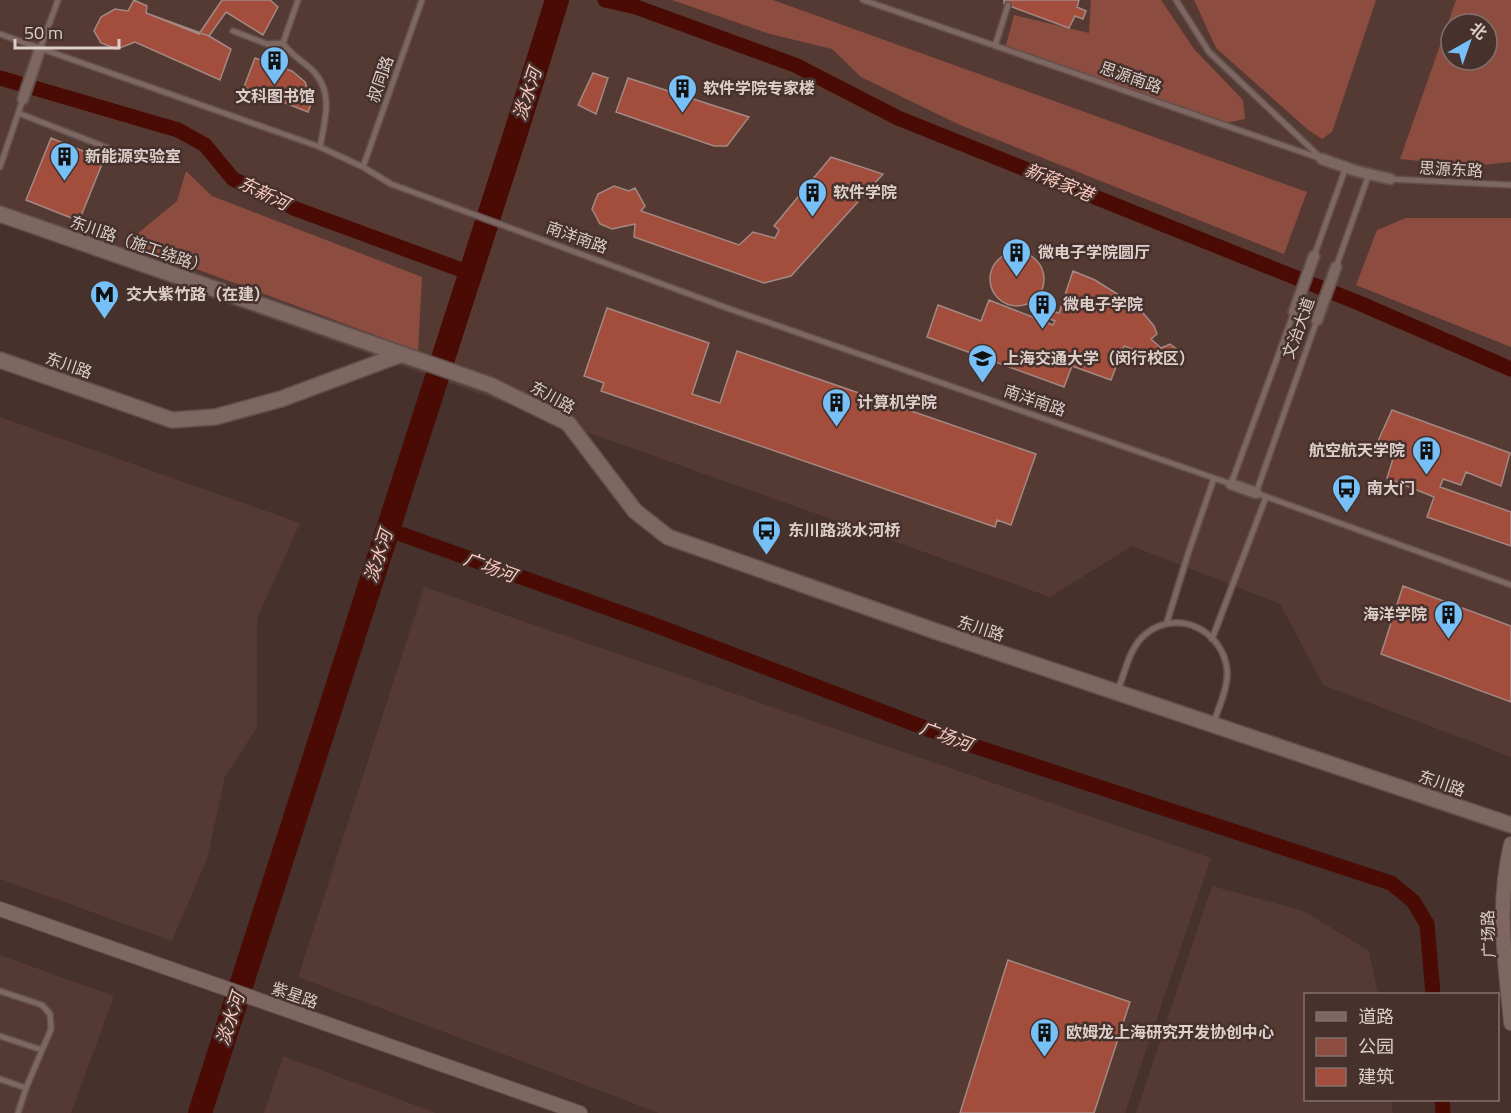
<svg xmlns="http://www.w3.org/2000/svg" width="1511" height="1113" viewBox="0 0 1511 1113" font-family="'Titillium Web','Noto Sans SC',sans-serif">
<style>
.built{fill:#553933;fill-rule:evenodd}
.green{fill:#8c4d40;fill-rule:evenodd}
.lines{fill:none;stroke-linecap:round;stroke-linejoin:round}
.canal{stroke:#490b03;stroke-width:15}
.river{stroke:#490b03;stroke-width:24}
.building{fill:#a34e3d;stroke:#a28983;stroke-width:1.5}
.service-casing{stroke:#614f4c;stroke-width:8}
.minor-casing{stroke:#614f4c;stroke-width:14}
.tertiary-casing{stroke:#614f4c;stroke-width:16}
.secondary-casing{stroke:#614f4c;stroke-width:18}
.service{stroke:#7e6661;stroke-width:5}
.minor{stroke:#7e6661;stroke-width:10}
.tertiary{stroke:#7e6661;stroke-width:14}
.secondary{stroke:#7e6661;stroke-width:15}
.labels{text-anchor:middle;dominant-baseline:central;stroke-width:5;stroke-linejoin:round;paint-order:stroke}
.street-label{font-size:16px;fill:#dccecb;stroke:#46312c}
.poi-label{font-size:16px;font-weight:bold;fill:#dccecb;stroke:#46312c;text-anchor:start}
.water-label{font-size:18px;font-style:italic;fill:#fbcabf;stroke:#46312c}
</style>
<rect width="100%" height="100%" fill="#46312c"/>
<path class="built" d="M0,0h1511v757l-188,-72 -43,-81 -148,-58 -82,51 -1050,-374zM1451,24h36v36h-36z
M0,417l300,106 -43,96v108l-32,50 -18,82 -35,82 -172,-62z
M424,587l787,271 -86,255h-466l-361,-136z
M1212,886l92,25 65,40 9,43h-72v106h85l2,13h-257z
M0,955l114,41 -43,117h-71z
M283,1056l153,57h-172z"/>
<path class="green" d="M672,0h101l534,192 -23,62 -324,-129 -99,-48 -29,-28 -62,-15z
M1091,0h70l33,49 49,51 2,19 -24,5 -216,-75 9,-34 75,18z
M1194,0h182l-44,132 -10,7 -15,-10 -91,-81z
M1456,0h55v162l-40,4 -71,-7zM1451,24h36v36h-36z
M186,171l26,25 210,81 -4,74 -292,-108 51,-42z
M1406,218h105v129l-155,-62 21,-55z"/>
<g class="lines">
<path class="canal" d="M605,0l31,7 159,58 103,53 461,185 152,66
M0,78l178,52 27,15 28,34 63,30 174,64
M387,529l265,95 310,118 429,141 22,18 14,23 6,70
M1442,1100l1,13"/>
<path class="river" d="M200,1113l316,-981 41,-132"/>
</g>
<path class="building" d="M134,0l13,6 -1,7 53,21 23,-34h48l8,7 -15,28 -37,-23 -17,24 22,13 -11,31 -85,-38 -18,7 -16,-6 -7,-12 7,-14 14,-8 13,2z
M134,0l13,6 -1,7 63,23 22,13 -11,31 -85,-38 -18,7 -16,-6 -7,-12 7,-14 14,-8 13,2z
M1004,0h75l-2,7 9,4 -3,8 -8,-3 -6,12 -65,-24z
M255,58l37,13 13,11 7,19 -4,11 -64,-25z
M593,73l15,5 -12,36 -18,-9z
M628,78l121,39 -22,29h-13l-98,-34z
M51,138l47,19 4,7 -23,57 -53,-21z
M831,157l52,17 -92,102 -27,7 -130,-46 1,-13 -23,5 -12,-5 -8,-15 6,-15 16,-8 15,5 6,-3 10,18 -4,5 98,34 14,-13 22,6 4,-8 -5,-4z
M990 279a27 27 0 1 1 54 0a27 27 0 1 1-54 0Z
M1073,271l22,9 43,27 16,19 3,8 -6,5 10,9 9,-4 9,7 -5,11h-10l-6,-9 -6,-2 -1,5 -27,-10 -13,34 -39,-14 -8,21 -137,-50 11,-32 43,16 8,-21 64,25 2,-4 -15,-6 2,-7 17,5z
M607,308l102,35 -17,51 28,9 17,-52 299,103 -25,71 -14,-5 -2,7 -394,-136 3,-8 -20,-7z
M1392,410l118,43 -9,33 -35,-14 -5,13 -18,-6 -3,8 71,25v34l-84,-29 7,-20 -47,-19 9,-29 -18,-8z
M1403,586l108,40v76l-130,-48z
M1008,960l122,42 -36,111h-134z"/>
<g class="lines">
<defs>
<path id="service" d="M298,0l-15,43c7,11 17,16 27,25 25,22 15,51 10,79
M863,0l459,159
M1176,0l33,52 111,105
M233,31l34,13 16,-1
M0,34l320,113 43,20 28,17 336,124 504,176 63,-172
M995,46l13,-41
M40,49l18,-49
M18,113l121,47
M0,167l23,-68
M363,167l59,-167
M1390,179l121,6
M1314,256l32,-89
M1336,267l33,-93
M1317,320l-61,173 255,92
M1167,622l21,-68 26,-76
M1212,639l54,-142
M1118,690c7,-18 12,-45 29,-57 31,-24 75,-3 80,36 2,17 -8,37 -13,53
M0,991l42,14 8,9 1,15 -25,59 -8,25
M0,1036l42,14
M0,1079l26,9"/>
<path id="minor" d="M23,99l17,-50
M1322,159l34,12 34,8
M1294,312l20,-56
M1317,320l19,-53
M1231,484l25,9"/>
<path id="tertiary" d="M1511,844c-15,63 -6,116 0,179
M0,909l580,204"/>
<path id="secondary" d="M0,214l490,171 78,38 67,88 33,26 267,94 576,194
M0,360l172,60 43,-3 66,-18 121,-45"/>
</defs>
<use href="#service" class="service-casing"/>
<use href="#minor" class="minor-casing"/>
<use href="#tertiary" class="tertiary-casing"/>
<use href="#secondary" class="secondary-casing"/>
<use href="#service" class="service"/>
<use href="#minor" class="minor"/>
<use href="#tertiary" class="tertiary"/>
<use href="#secondary" class="secondary"/>
</g>
<defs>
<symbol id="building-pin" viewBox="-11 -11 22 30"><path d="M0 17L-7.5 6A9.5 9.5 0 1 1 7.5 6Z" fill="#76c0f7" stroke="#46312c"/><path d="M-4-6H4V6H1V3H-1V6H-4ZM-2.5-4.3h1.7v1.8h-1.7ZM.8-4.3h1.7v1.8H.8ZM-2.5-1h1.7V.8h-1.7ZM.8-1h1.7V.8H.8Z" fill="#111"/></symbol>
<symbol id="metro-pin" viewBox="-11 -11 22 30"><path d="M0 17L-7.5 6A9.5 9.5 0 1 1 7.5 6Z" fill="#76c0f7" stroke="#46312c"/><path d="M-5.5 5V-5H-3L0 0L3-5H5.5V5H3V-.5L0 4L-3-.5V5Z" fill="#111"/></symbol>
<symbol id="university-pin" viewBox="-11 -11 22 30"><path d="M0 17L-7.5 6A9.5 9.5 0 1 1 7.5 6Z" fill="#76c0f7" stroke="#46312c"/><path d="M0-5L7-2L0 1L-7-2ZM-4 1L0 2.5L4 1V4Q0 6-4 4Z" fill="#111"/></symbol>
<symbol id="bus-pin" viewBox="-11 -11 22 30"><path d="M0 17L-7.5 6A9.5 9.5 0 1 1 7.5 6Z" fill="#76c0f7" stroke="#46312c"/><path d="M-5-6H5V4H4V6H2V4H-2V6H-4V4H-5ZM-3.5-4V0h7V-4ZM-3.5 1.2v1.5H-2V1.2ZM2 1.2v1.5H3.5V1.2Z" fill="#111"/></symbol>
</defs>
<g fill-rule="evenodd">
<use href="#building-pin" x="258" y="44" width="33" height="45"/>
<use href="#building-pin" x="666" y="72" width="33" height="45"/>
<use href="#building-pin" x="48" y="140" width="33" height="45"/>
<use href="#building-pin" x="796" y="176" width="33" height="45"/>
<use href="#building-pin" x="1000" y="236" width="33" height="45"/>
<use href="#metro-pin" x="88" y="278" width="33" height="45"/>
<use href="#building-pin" x="1026" y="288" width="33" height="45"/>
<use href="#university-pin" x="966" y="342" width="33" height="45"/>
<use href="#building-pin" x="820" y="386" width="33" height="45"/>
<use href="#building-pin" x="1410" y="434" width="33" height="45"/>
<use href="#bus-pin" x="1330" y="472" width="33" height="45"/>
<use href="#bus-pin" x="750" y="514" width="33" height="45"/>
<use href="#building-pin" x="1432" y="598" width="33" height="45"/>
<use href="#building-pin" x="1028" y="1016" width="33" height="45"/>
</g>
<g class="labels">
<g class="street-label">
<text transform="translate(1131 77) rotate(19)">思源南路</text>
<text transform="translate(380 79) rotate(-71)">叔同路</text>
<text transform="translate(1451 169) rotate(3)">思源东路</text>
<text transform="translate(577 237) rotate(20)">南洋南路</text>
<text transform="translate(139 244) rotate(19)">东川路（施工绕路）</text>
<text transform="translate(1298 328) rotate(-70)">文治大道</text>
<text transform="translate(69 365) rotate(19)">东川路</text>
<text transform="translate(553 397) rotate(29)">东川路</text>
<text transform="translate(1035 400) rotate(19)">南洋南路</text>
<text transform="translate(981 628) rotate(18)">东川路</text>
<text transform="translate(1442 783) rotate(19)">东川路</text>
<text transform="translate(1488 934) rotate(-92)">广场路</text>
<text transform="translate(295 995) rotate(19)">紫星路</text>
</g>
<g class="poi-label">
<text x="703" y="88">软件学院专家楼</text>
<text x="275" y="96" text-anchor="middle">文科图书馆</text>
<text x="85" y="156">新能源实验室</text>
<text x="833" y="192">软件学院</text>
<text x="1038" y="252">微电子学院圆厅</text>
<text x="126" y="294">交大紫竹路（在建）</text>
<text x="1063" y="304">微电子学院</text>
<text x="1003" y="358">上海交通大学（闵行校区）</text>
<text x="857" y="402">计算机学院</text>
<text x="1405" y="450" text-anchor="end">航空航天学院</text>
<text x="1367" y="488">南大门</text>
<text x="788" y="530">东川路淡水河桥</text>
<text x="1427" y="614" text-anchor="end">海洋学院</text>
<text x="1066" y="1032">欧姆龙上海研究开发协创中心</text>
</g>
<g class="water-label">
<text transform="translate(527 94) rotate(-72)">淡水河</text>
<text transform="translate(1059 182) rotate(22)">新蒋家港</text>
<text transform="translate(264 193) rotate(26)">东新河</text>
<text transform="translate(378 556) rotate(-72)">淡水河</text>
<text transform="translate(490 567) rotate(20)">广场河</text>
<text transform="translate(946 736) rotate(20)">广场河</text>
<text transform="translate(230 1019) rotate(-72)">淡水河</text>
</g>
</g>
<rect x="1304" y="993" width="195" height="108" fill="#46312c" stroke="#82706c" stroke-width="1.5"/>
<rect x="1316" y="1012" width="30" height="9" fill="#7e6661" stroke="#82706c" stroke-width="1.5"/>
<text x="1358" y="1023" font-size="18" fill="#dccecb">道路</text>
<rect x="1316" y="1038" width="30" height="18" fill="#8c4d40" stroke="#82706c" stroke-width="1.5"/>
<text x="1358" y="1053" font-size="18" fill="#dccecb">公园</text>
<rect x="1316" y="1068" width="30" height="18" fill="#a34e3d" stroke="#82706c" stroke-width="1.5"/>
<text x="1358" y="1083" font-size="18" fill="#dccecb">建筑</text>
<g transform="translate(1469 42) rotate(40)"><circle r="28" fill="#46312c" stroke="#82706c" stroke-width="1.5"/>
<path d="M0-4.5L10 22L0 15L-10 22Z" fill="#76c0f7"/>
<text y="-9" font-size="16" font-weight="bold" text-anchor="middle" fill="#dccecb">北</text>
</g>
<path d="M15 39v9h104v-9" fill="none" stroke="#dccecb" stroke-width="3"/>
<text x="24" y="39" font-size="18" fill="#dccecb" stroke="#46312c" stroke-width="4.5" paint-order="stroke">50 m</text>
</svg>
